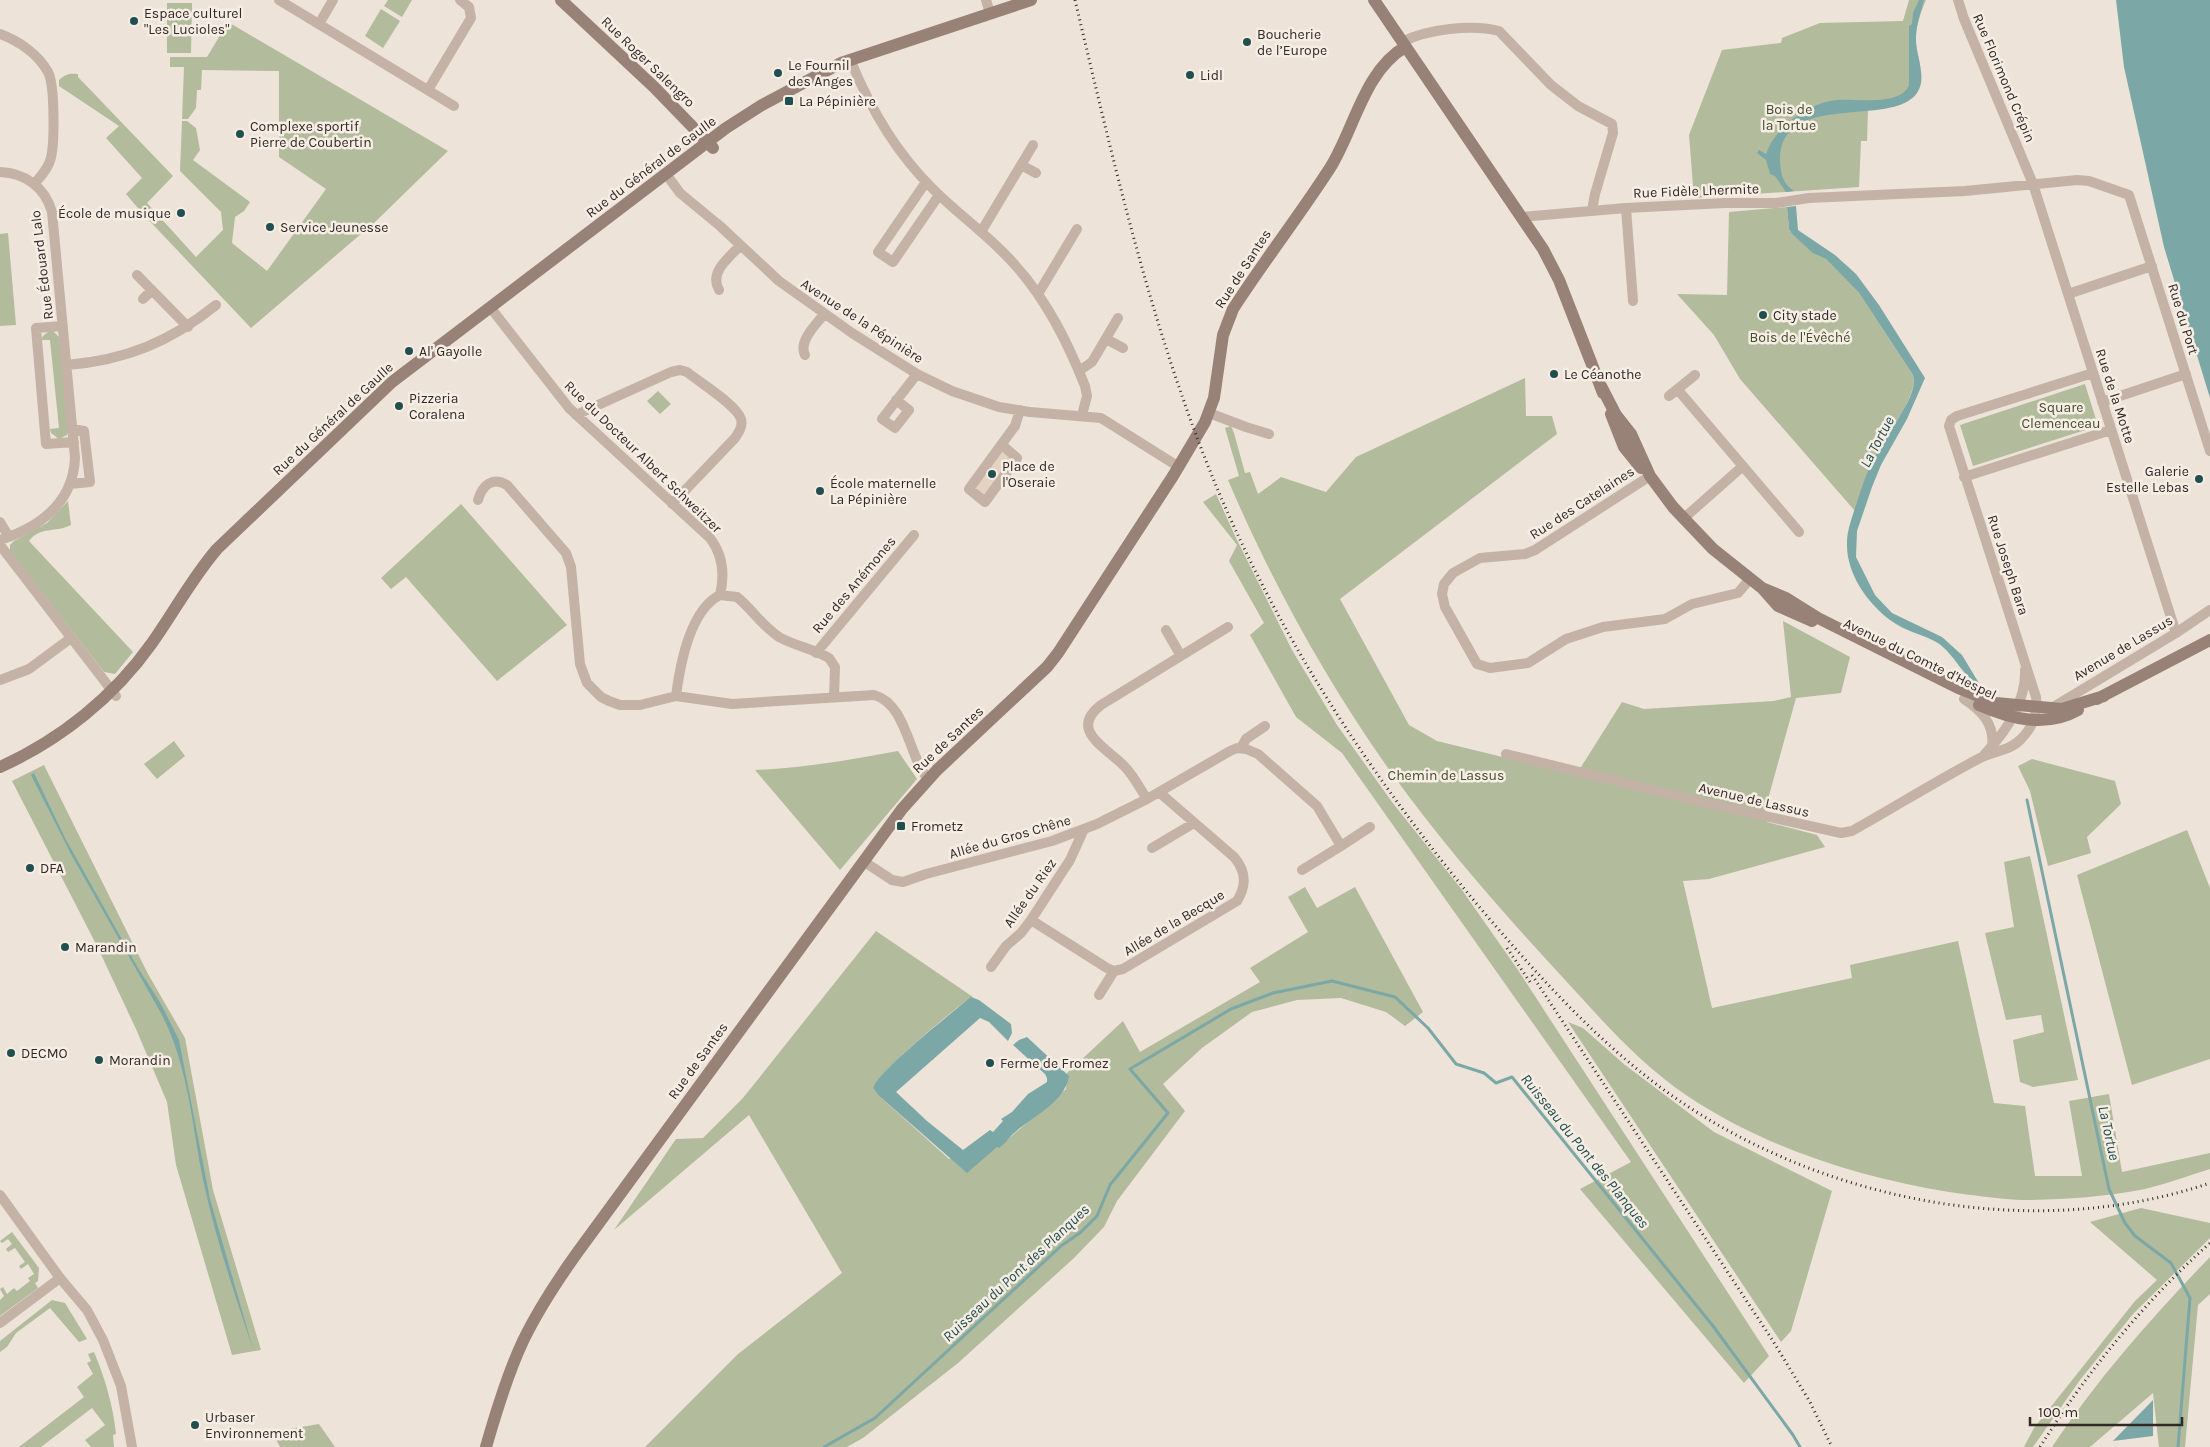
<svg xmlns="http://www.w3.org/2000/svg" width="2210" height="1447" viewBox="0 0 2210 1447" font-family="Karla,sans-serif">
<style>
.green{fill:#b2bb9b}
.plaza{fill:#e4d3c1}
.water{fill:#7ba8a7}
.lines{fill:none;stroke-linecap:round;stroke-linejoin:round}
.stream{stroke:#7ba8a7;stroke-width:3}
.street{stroke:#c4b2a6;stroke-width:10}
.secondary{stroke:#988278;stroke-width:12}
.rail{stroke:#322926;stroke-width:3;stroke-dasharray:1 4;stroke-linecap:butt}
.poi-dot{fill:#214e4e;stroke:#f6ede4;stroke-width:2}
.labels{text-anchor:middle;dominant-baseline:central;stroke-width:5;stroke-linejoin:round;paint-order:stroke}
.poi-label{font-size:14px;fill:#322926;stroke:#f6ede4;text-anchor:start}
.street-label{font-size:14px;fill:#322926;stroke:#f6ede4}
.park-label{font-size:14px;fill:#434d2d;stroke:#f6ede4}
.water-label{font-size:15px;font-style:italic;fill:#214e4e;stroke:#f6ede4}
</style>
<rect width="100%" height="100%" fill="#eee3d9"/>
<path class="green" d="M388,0h24l-10,17 -18,-11z
M1909,0h17c-5,11 -10,26 -10,38 -1,9 3,18 4,27 3,40 -19,41 -52,45l-1,31h-6l-2,46 -165,11 -5,-63 33,-85 59,-7 1,-5 38,-15 83,-2z
M167,3h25l-1,50h-24z
M381,9l19,12 -17,27 -18,-12z
M228,22l220,129 -73,71 -124,106 -108,-114 -17,-20 16,-16 -36,-40 13,-12 -60,-40v-6c7,-6 10,-7 19,-6v3l95,99 -26,27 49,54 27,-27 -2,-18 -41,-41 2,-50h5l9,7 4,22 -7,10 57,42 -6,9 -9,6 -3,26 35,28 59,-82 -47,-32v-86l-77,-1 -1,20h-4l-1,18 -8,11h-6l2,-52h-14v-10h37z
M1787,207l2,22 3,5 21,18 13,7 33,34 54,82c6,22 -32,67 -41,87 -7,16 -12,32 -17,49l-115,-132 -26,-44 -37,-41 50,1 2,-83z
M8,233l8,92 -16,1v-92z
M49,331h4l6,6 10,93 -2,5 -8,4 -8,-6 -1,-4 9,-1 -9,-88h-9l2,-4z
M1525,378l1,38h26l5,18 -217,165 69,126 28,16 139,34 46,-73 22,7 130,-8 17,-4 -8,-76 67,36 -9,36 -45,5 -31,112 2,12 50,13 8,12 -116,32 -26,2 29,127 140,-30 -2,-13 108,-24 36,162 31,3 10,70h47l-13,-75 40,-7 13,78 88,-19v16c-23,7 -46,16 -70,21 -39,7 -80,10 -119,10 -24,-1 -49,-5 -72,-8 -91,-15 -183,-44 -260,-95 -53,-35 -92,-83 -134,-128 -57,-62 -113,-126 -162,-194 -65,-91 -121,-192 -165,-295l11,-4 -14,-48 6,-2 3,7 11,40 5,-1 8,22 23,-17 45,15 30,-35z
M2085,384l13,42 -125,40 -13,-41z
M658,391l13,13 -11,10 -13,-13z
M1216,494l20,44 56,112 45,75 55,77 70,88 56,80 251,386 -25,27 -164,-194 51,-27 -289,-409 -46,-36 -46,-82 14,-12 -35,-62 8,-16 -34,-43z
M68,501l3,24c-15,8 -31,1 -42,16l104,111 -18,22 -11,-2 -94,-121v-6l4,-4 33,-18z
M461,504l106,121 -70,56 -91,-104 -15,12 -10,-11z
M174,741l11,15 -28,23 -13,-15z
M898,751l19,28 -77,91 -85,-100c48,-2 95,-10 143,-19z
M2032,759l83,22 6,23 -34,33 4,16 -43,13 -18,-75 -12,-25z
M44,765l104,209 37,64 28,152 48,160 -29,5 -56,-190 -9,-63 -31,-73 -39,-83 -85,-165z
M2187,830l23,58v171l-78,26 -55,-210z
M2030,856l48,224 -45,7 -13,-5 -7,-42 31,-8 -3,-17 -35,5 -21,-87 29,-6 -10,-65z
M1305,887l12,21 38,-21 68,125 -18,14 -19,-14 -45,-14 -44,2 -45,12 -50,36 -39,36 22,27 -68,90 -13,26 -30,31 -116,105 -95,75 -16,9h-202l93,-93 104,-81 -93,-158 -135,115 62,-91 27,-1 40,-40 133,-167 97,66c-14,6 -98,79 -100,91l5,7 71,64 49,-12 9,-7 59,-51 1,-16 56,-52 17,31 120,-70 -10,-14 58,-36 -20,-35z
M1568,1022l15,6 42,37 89,67 118,59 -41,140 -10,11z
M2141,1208l69,15v15l-77,76 -53,66 -47,67h-9l10,-19 101,-127 22,-21 -67,-58z
M12,1232l27,36 -1,13 -3,2 3,5 -38,28v-16l4,-4 -4,-7 3,-2 4,7 7,-6 3,3 13,-10 -2,-3 6,-4 -6,-10 -7,5 -2,-3 6,-4 -10,-14 -7,4 -2,-3 6,-5 -4,-5 -6,4 -2,-2z
M2210,1257v37l-12,11 -13,142h-26l-6,-54 -63,54h-38c46,-69 100,-130 158,-190z
M52,1300l13,3 22,36 -8,3 -29,-34 -34,25 -9,14 -7,5v-11z
M94,1352c11,26 19,53 22,82l-3,1 1,12h-23l-6,-7 20,-15 -13,-17 -51,39h-22l65,-50 -7,-10 16,-13 -6,-11 4,-2 -3,-7z
M319,1424l16,23h-55l-8,-15z"/>
<path class="plaza" d="M1002,444l16,13 -34,46 -17,-13z"/>
<path class="water" d="M1919,0h5c-3,12 -8,25 -8,37 -1,18 12,40 1,56 -25,36 -139,-4 -137,69 1,13 3,22 14,29l-8,1 -11,-16 -5,-2 -4,-14 -9,-7 2,-3 7,4c10,-28 42,-51 71,-54 17,-2 64,7 72,-15v-59l3,-2 1,-11z
M2116,0h94v398l-46,-151 -40,-180z
M1796,206l2,24 37,25 21,19 23,31 46,73 -18,41 -26,46 -9,22 -15,44 -1,26 19,38 17,18 50,24 20,18 18,30c-19,-10 -24,-29 -42,-42 -15,-9 -32,-11 -48,-23 -23,-17 -44,-47 -43,-77 0,-14 6,-28 10,-41 5,-15 10,-31 18,-46 7,-12 15,-23 22,-35 7,-13 20,-31 16,-46l-54,-82 -33,-34 -13,-6 -21,-19 -3,-5 -2,-22z
M34,773l31,65 73,130 23,36 18,36 31,159 43,150c-18,-54 -37,-109 -49,-165 -12,-57 -15,-116 -42,-169l-90,-159 -41,-81z
M971,997l8,3 32,24 1,9 -4,8 -19,-19 -9,-4 -84,74 31,29 36,29 27,-20 3,2 10,-11 -2,-2 11,-7 16,-18 19,-12v-4l-2,-4 -32,-29 6,-5 8,-3 42,39c-4,27 -38,41 -56,58 -5,5 -8,10 -14,14l-2,-1 -30,26 -89,-78 -5,-7c3,-15 82,-78 98,-91z
M2153,1400v36l-40,5z"/>
<g class="lines">
<path class="stream" d="M2027,800l82,389 16,34 10,13 36,27 19,35 -12,149
M824,1447l51,-29 186,-172 20,-14 16,-16 13,-31 58,-72 -38,-44 101,-60 42,-16 59,-12 63,16 33,31 28,36 28,9 12,10 16,-6 201,249 80,109 7,12"/>
<path class="street" d="M279,0l175,106
M986,0l4,13
M1958,0l6,19 69,165 143,449
M319,24l14,-24
M0,34c19,7 38,20 48,38 7,13 7,75 2,89 -3,9 -9,15 -15,22
M1402,42c25,-13 70,-18 97,-11l52,54 27,21 34,18 1,9 -18,61 -3,16
M850,59c19,47 47,95 84,131 26,26 57,47 81,75 32,35 53,78 70,121l2,10 -5,19
M428,90l43,-72 -2,-11 -9,-7
M1021,165l15,8
M0,172c25,1 45,15 52,40l23,246c-2,45 -35,69 -75,82
M666,174l14,19 40,33 59,55 73,52 65,41 35,17 47,16 31,5 71,6 78,49
M926,182l-48,70 15,10 46,-67
M1626,208l7,93
M1522,217l104,-9 99,-5h51l33,-5 156,-7 112,-11 12,1 40,14 81,256
M981,232l52,-87
M137,275l51,52
M719,290c-10,-17 9,-32 21,-44
M1038,294l39,-65
M2068,294l84,-28
M143,299l9,-9
M490,307l79,101 141,130c13,17 15,36 10,57
M63,326l-27,2 10,116 28,-2
M1106,339l17,9
M805,355c-7,-14 11,-30 19,-41
M67,365c59,-5 103,-23 149,-60
M1079,371l13,-9 26,-44
M1678,390l121,142
M1669,396l26,-21
M896,400l13,10 -14,18 -13,-9 35,-45
M2102,402l84,-28
M1209,413l37,14 23,7
M576,415l95,-43 9,-2 7,2c12,10 50,33 54,47 2,7 -2,13 -6,19l-63,66
M1002,445l15,13 -32,44 -16,-13 46,-63 5,-16
M1650,476l-115,74 -10,4 -45,4 -27,15 -9,11 -2,10 3,13 32,57 13,4 38,-5 38,-24 37,-12 62,-8 27,-15 46,-11 11,-13
M1964,477l147,-47
M70,484l20,-2 -6,-51 -11,-2
M478,500c4,-14 14,-24 29,-15l59,68 5,14 9,97 7,19 14,14 8,4 11,4h20l36,-9 56,8 142,-9c33,9 34,61 54,84
M1683,519l60,-53
M0,522l9,15
M0,545l116,151
M720,595l17,2c15,12 25,29 42,40 16,9 35,12 50,21l6,9 -1,30
M1166,630l15,26
M816,653l98,-118
M0,680l29,-11 42,-31
M676,696c4,-31 14,-86 44,-101
M1964,699c17,11 31,25 28,48
M2050,709l126,-76 34,-23
M1241,748l5,-9 19,-13
M1506,754l196,48 139,31 11,-2c43,-24 84,-50 128,-73 13,-7 30,-7 41,-19 12,-12 17,-26 15,-42l-87,-271 2,-6 6,-4 136,-43
M1984,755c22,-23 42,-52 41,-85
M1147,799c-7,-10 -13,-23 -22,-32 -16,-18 -58,-36 -24,-62l127,-78
M1341,846l29,-19
M1152,848l42,-25
M863,861l29,19 11,2 23,-8 126,-33 45,-17 50,-25 83,-48 7,-3 9,1 12,5 59,52 24,40 -39,24
M1031,920l76,48 7,3 9,-2 114,-68c10,-16 9,-30 -3,-44l-74,-64
M991,967l15,-21 15,-13 10,-13 39,-60 14,-31
M1099,995l15,-24
M0,1195l60,83 27,32 16,30 18,46 11,61
M0,1323l60,-45"/>
<path class="secondary" d="M561,0l93,87 59,61
M1374,0l169,249 16,31 44,113
M1601,386l15,29 15,19 19,42 23,31 40,42 49,39 24,10 32,20 140,70 38,15 66,6 42,-13
M1611,414l13,33 17,21
M1763,589l15,17 34,15
M2097,699l113,-59
M1979,705c32,14 67,23 99,5
M0,767c60,-27 114,-70 152,-124 22,-31 40,-65 65,-94l175,-167 334,-254 36,-23 79,-42 190,-63
M486,1447c10,-35 21,-72 37,-106 15,-31 34,-60 54,-88l325,-444 35,-39 110,-103 11,-14 115,-177 32,-54 9,-24 9,-63 10,-26c31,-48 66,-93 97,-141 24,-38 34,-97 75,-121"/>
<path class="rail" d="M1075,0c39,164 77,332 142,488 65,154 157,293 264,421 66,77 135,154 222,207 148,91 342,123 507,67
M1507,948l25,37
M1532,975l241,366 37,61 22,45
M2040,1447c47,-75 104,-145 170,-204"/>
</g>
<g class="poi-dot">
<circle cx="134" cy="21" r="5"/>
<circle cx="1247" cy="42" r="5"/>
<circle cx="778" cy="73" r="5"/>
<circle cx="1190" cy="75" r="5"/>
<rect x="784" y="96" width="10" height="10" rx="2.5"/>
<circle cx="240" cy="134" r="5"/>
<circle cx="181" cy="213" r="5"/>
<circle cx="270" cy="227" r="5"/>
<circle cx="1763" cy="315" r="5"/>
<circle cx="409" cy="351" r="5"/>
<circle cx="1554" cy="374" r="5"/>
<circle cx="399" cy="406" r="5"/>
<circle cx="992" cy="474" r="5"/>
<circle cx="2199" cy="479" r="5"/>
<circle cx="820" cy="491" r="5"/>
<rect x="896" y="821" width="10" height="10" rx="2.5"/>
<circle cx="30" cy="868" r="5"/>
<circle cx="65" cy="947" r="5"/>
<circle cx="11" cy="1053" r="5"/>
<circle cx="99" cy="1060" r="5"/>
<circle cx="990" cy="1063" r="5"/>
<circle cx="195" cy="1425" r="5"/>
</g>
<g class="labels">
<g class="poi-label">
<text x="144" y="13">Espace culturel<tspan x="144" dy="16">"Les Lucioles"</tspan></text>
<text x="1257" y="34">Boucherie<tspan x="1257" dy="16">de l’Europe</tspan></text>
<text x="788" y="65">Le Fournil<tspan x="788" dy="16">des Anges</tspan></text>
<text x="1200" y="75">Lidl</text>
<text x="799" y="101">La Pépinière</text>
<text x="250" y="126">Complexe sportif<tspan x="250" dy="16">Pierre de Coubertin</tspan></text>
<text x="171" y="213" text-anchor="end">École de musique</text>
<text x="280" y="227">Service Jeunesse</text>
<text x="1773" y="315">City stade</text>
<text x="419" y="351">Al' Gayolle</text>
<text x="1564" y="374">Le Céanothe</text>
<text x="409" y="398">Pizzeria<tspan x="409" dy="16">Coralena</tspan></text>
<text x="1002" y="466">Place de<tspan x="1002" dy="16">l'Oseraie</tspan></text>
<text x="2189" y="471" text-anchor="end">Galerie<tspan x="2189" dy="16">Estelle Lebas</tspan></text>
<text x="830" y="483">École maternelle<tspan x="830" dy="16">La Pépinière</tspan></text>
<text x="911" y="826">Frometz</text>
<text x="40" y="868">DFA</text>
<text x="75" y="947">Marandin</text>
<text x="21" y="1053">DECMO</text>
<text x="109" y="1060">Morandin</text>
<text x="1000" y="1063">Ferme de Fromez</text>
<text x="205" y="1417">Urbaser<tspan x="205" dy="16">Environnement</tspan></text>
</g>
<g class="street-label">
<text transform="translate(648 62) rotate(44)">Rue Roger Salengro</text>
<text transform="translate(2004 78) rotate(67)">Rue Florimond Crépin</text>
<text transform="translate(651 167) rotate(-37)">Rue du Général de Gaulle</text>
<text transform="translate(1696 191) rotate(-2)">Rue Fidèle Lhermite</text>
<text transform="translate(42 265) rotate(-97)">Rue Édouard Lalo</text>
<text transform="translate(1243 269) rotate(-57)">Rue de Santes</text>
<text transform="translate(2183 319) rotate(73)">Rue du Port</text>
<text transform="translate(862 321) rotate(33)">Avenue de la Pépinière</text>
<text transform="translate(2115 396) rotate(72)">Rue de la Motte</text>
<text transform="translate(333 419) rotate(-43)">Rue du Général de Gaulle</text>
<text transform="translate(643 457) rotate(44)">Rue du Docteur Albert Schweitzer</text>
<text transform="translate(1582 503) rotate(-33)">Rue des Catelaines</text>
<text transform="translate(2008 565) rotate(72)">Rue Joseph Bara</text>
<text transform="translate(854 585) rotate(-50)">Rue des Anémones</text>
<text transform="translate(2123 648) rotate(-31)">Avenue de Lassus</text>
<text transform="translate(1920 659) rotate(26)">Avenue du Comte d'Hespel</text>
<text transform="translate(948 740) rotate(-43)">Rue de Santes</text>
<text transform="translate(1754 800) rotate(13)">Avenue de Lassus</text>
<text transform="translate(1010 837) rotate(-16)">Allée du Gros Chêne</text>
<text transform="translate(1030 893) rotate(-55)">Allée du Riez</text>
<text transform="translate(1174 923) rotate(-31)">Allée de la Becque</text>
<text transform="translate(698 1061) rotate(-54)">Rue de Santes</text>
</g>
<g class="park-label">
<text x="1789" y="109">Bois de<tspan x="1789" dy="16">la Tortue</tspan></text>
<text x="1800" y="337">Bois de l'Évêché</text>
<text x="2061" y="407">Square<tspan x="2061" dy="16">Clemenceau</tspan></text>
<text x="1446" y="775">Chemin de Lassus</text>
</g>
<g class="water-label">
<text transform="translate(1877 442) rotate(-62)">La Tortue</text>
<text transform="translate(2109 1133) rotate(78)">La Tortue</text>
<text transform="translate(1585 1151) rotate(51)">Ruisseau du Pont des Planques</text>
<text transform="translate(1016 1273) rotate(-43)">Ruisseau du Pont des Planques</text>
</g>
</g>
<path d="M2030 1417v8h152v-8" fill="none" stroke="#322926" stroke-width="2.5"/>
<text x="2038" y="1417" font-size="15" fill="#322926" stroke="#f6ede4" stroke-width="4" paint-order="stroke">100 m</text>
</svg>
